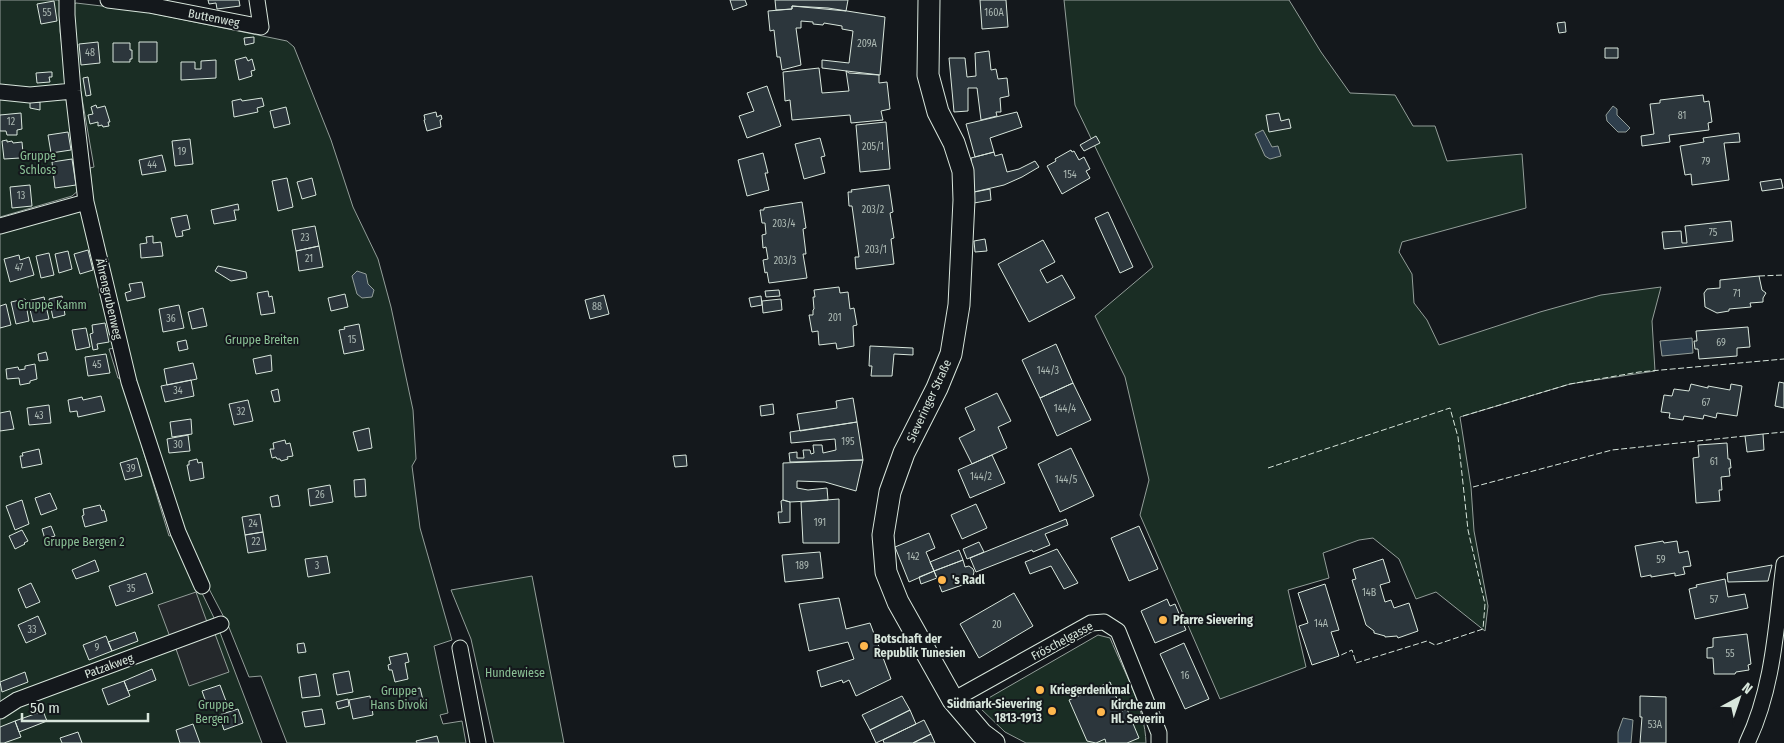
<svg xmlns="http://www.w3.org/2000/svg" width="1784" height="743" viewBox="0 0 1784 743" font-family="'Fira Sans Condensed',sans-serif">
<style>
.green{fill:#1a2d24;stroke:#939e99}
.parking{fill:#24282b;stroke:#939e99}
.water{fill:#2f3f4d;stroke:#939e99}
.building{fill:#2c363c;stroke:#d8e6dc}
.lines{fill:none;stroke-linecap:round;stroke-linejoin:round}
.street-casing{stroke:#d8e6dc;stroke-width:17}
.secondary-casing{stroke:#d8e6dc;stroke-width:23}
.street{stroke:#14181c;stroke-width:15}
.secondary{stroke:#14181c;stroke-width:21}
.fence{stroke:#d8e6dc;stroke-width:1;stroke-dasharray:6 2.5;stroke-linecap:butt}
.poi-dot{fill:#ffb74d;stroke:#14181c;stroke-width:2}
.labels{text-anchor:middle;dominant-baseline:central;stroke-width:4;stroke-linejoin:round;paint-order:stroke}
.number-label{font-size:10px;fill:#adbab4}
.street-label{font-size:12px;fill:#d8e6dc;stroke:#14181c}
.park-label{font-size:12px;fill:#8ac095;stroke:#14181c}
.poi-label{font-size:12px;font-weight:bold;fill:#d8e6dc;stroke:#14181c;text-anchor:start}
</style>
<rect width="100%" height="100%" fill="#14181c"/>
<path class="green" d="M0,0h62l-2,31 20,158 -8,7 -72,21z
M1064,0h225l32,52 29,41 45,2 18,31h22l12,35 75,-7 4,54 -124,34 -3,10 13,22 2,29 13,17 12,25 101,-33 61,-17 60,-8 -9,34 3,50 -85,13 -110,33 11,70 3,44 14,75 -3,25 -49,-39 -20,7 -17,-40 -26,-21 -14,2 -36,13 6,25 -41,12 18,77 -86,32 -80,-184 9,-35 -24,-103 -30,-61 58,-49 -78,-162z
M76,3l60,7 151,31 7,6 37,93 22,67 25,52 13,48 22,103 3,49 -4,7 8,62 32,112 -18,6 14,67 -8,2 3,9 19,-3 4,22h-179l-26,-67 -12,1 -21,-52 -41,-78 -49,-150 -44,-186 -4,-43 4,-1 -18,-103 -4,-59z
M83,210l32,138 -6,1 9,29 5,1 20,63 -1,5 27,89 5,-1 42,87 46,121h-262v-513z
M532,576l32,167h-70l-23,-104 -20,-49z
M1098,635l12,3c14,34 35,69 36,105h-120l-21,-11 -26,-25 1,-4z"/>
<path class="parking" d="M196,592l11,30 -37,15 -12,-32z
M215,634l14,38 -40,14 -13,-37z"/>
<path class="water" d="M1613,106l4,3v6l13,13 -4,4h-8l-11,-11 -1,-6z
M1263,130l9,17 6,-1 3,10 -11,3 -5,-3 -10,-22z
M357,271l9,3 2,10 6,6 -2,7 -10,1 -5,-4 -5,-18z
M1692,338l1,15 -31,3 -2,-15z
M1623,718l10,2 -2,23h-13v-11z"/>
<path class="building" d="M208,0h31l1,6 -23,3 -1,-6 -7,1z
M730,0h15l2,5 -14,5z
M775,0h73l-2,11 -54,-5v3l-16,1z
M980,0h26l2,27 -26,2z
M54,1l3,20 -16,3 -4,-20z
M792,6l36,2 57,9 -5,58 -58,-7v-8l27,3 4,-32 -11,-2v-3l-18,-3 -1,2 -10,-1v-2l-12,-1v7h-5l5,37 -19,5 -2,-13h-3l-3,-27 -4,1 -2,-20 24,-2z
M1565,22l1,10 -7,1 -2,-10z
M254,37v6l-9,2 -1,-7z
M98,42l2,21 -19,2 -2,-21z
M139,42h18v20h-18z
M113,43h17v7h2v9h-2v3h-17z
M1605,48h13v10h-13z
M989,51l2,19 5,-1 2,10 9,-1 2,18 -9,2 1,14h-5l1,4 -16,4 -4,-32h-9v23l-14,1 -5,-54h16l2,19 9,-1 -1,-23z
M246,57l2,4 4,-2 3,11 -4,1 1,5 -13,4 -4,-20z
M216,60v18l-35,2v-18h14v7h6v-8z
M819,68l3,25 27,-2 -3,-20 3,2 30,2v8l8,-1 3,27 -9,2 2,9 -32,3 -1,-8 -58,5 -2,-20 -5,1 -2,-29z
M49,72h3v5h-3l1,5 -13,1 -1,-10z
M88,77l3,18 -5,1 -3,-18z
M767,86l14,40 -34,12 -8,-22 15,-5 -7,-18z
M1703,95l1,7 5,-1 3,21 -4,1 1,7 -40,5 1,7 -28,4 -1,-10 13,-2 -4,-30 10,-1v-3z
M262,98l2,8 -7,2 1,4 -24,5 -2,-16 9,-2 1,2z
M30,102h10v8l-10,-2z
M96,105l1,3 8,-2 5,16h-2l1,4 -6,1 -1,-2 -4,1v-4l-8,2 -2,-9 5,-1 -2,-7z
M286,107l4,17 -16,4 -4,-17z
M436,112l1,5 4,-2 1,4 -2,1 1,7 -14,4 -3,-11h1l-1,-5z
M1017,112l5,15 -32,11 4,14 -19,5 -9,-33z
M21,113l1,16 -5,1v5h-10l-1,-4h-6v-16z
M1279,113l2,8 8,-2 2,9 -22,4 -3,-17z
M886,122l4,47 -30,3 -4,-47z
M68,132l3,18 -20,3 -3,-18z
M1739,133l1,9 -16,1 5,37 -37,5 -1,-11 -6,1 -5,-29 24,-4 -1,-4z
M1096,136l4,7 -16,8 -4,-6z
M820,138l5,18 -4,1 4,16 -21,6 -9,-35z
M190,139l3,25 -18,2 -3,-25z
M7,140v2l5,-1 1,2 9,-1 1,11 -3,1v4l-16,1 -2,-18z
M1071,150l1,2 2,-1 5,9 5,-3 6,12 -4,2 4,7 -28,16 -15,-28 9,-5 -1,-2z
M994,152l1,4 7,-2 5,18 12,-3 16,-8 4,6 -17,10 -18,8 -30,7 -3,-34z
M763,153l5,20h-3l4,17 -22,6 -9,-36z
M162,155l4,16 -24,4 -3,-15z
M72,159l4,26 -21,3 -3,-26z
M287,178l6,29 -15,4 -6,-30z
M312,178l4,17 -14,4 -5,-17z
M1781,179l2,9 -21,3 -2,-9z
M30,185l2,21 -20,2 -2,-21z
M889,185l4,27 -3,1 4,25 -3,1 3,25 -38,5 -1,-12h4l-7,-51h-3l-1,-14h4l-1,-2z
M990,189l1,11 -17,3v-11z
M802,202l4,26 -3,1 3,25h-3l4,24 -38,5 -2,-11 -2,1 -2,-13 5,-1 -2,-12 -3,1 -1,-13 4,-1 -1,-11h-3l-2,-13h4v-2z
M238,204l1,6h-5l2,10 -22,4 -3,-14z
M1108,212l25,55 -13,6 -25,-55z
M187,215l3,14 -8,2 1,5 -7,1 -5,-19z
M1731,221l2,20 -69,8 -2,-17 19,-1 1,12h5l-2,-17z
M315,226l4,20 -23,5 -4,-21z
M153,236v7l8,-1 2,14 -22,2 -1,-14 7,-1 -1,-6z
M985,239l2,12 -12,1 -1,-11z
M1043,240l12,22 -15,8 7,13 15,-8 13,23 -46,24 -31,-58z
M319,246l4,21 -24,4 -3,-20z
M88,250l5,20 -13,4 -6,-20z
M68,251l4,18 -13,4 -4,-19z
M49,253l5,22 -13,3 -5,-22z
M19,255l1,5 9,-3 5,18 -24,7 -6,-23z
M218,266l28,6 1,6 -16,3 -16,-10z
M1759,276l3,14 4,3 -3,5v4l-13,1 1,4 -22,2v2l-12,2 -12,-6 -1,-14 3,-4 13,-1v-8z
M142,282l3,15 -18,4 -2,-8 6,-2 -2,-7z
M839,287l1,6 8,-1 2,17 4,-1 3,17 -4,1 1,20 -17,3 -1,-6 -17,2 -1,-14 -6,1 -3,-17h4v-5l1,-1 -1,-12h2l-1,-7z
M779,290l1,6 -14,1 -1,-6z
M268,291l1,6 3,-1 3,17 -14,2 -4,-22z
M345,294l3,13 -17,4 -3,-13z
M604,295l5,19 -19,5 -5,-19z
M62,296l3,19 -12,3 -4,-19z
M761,296l1,9 -11,2 -2,-9z
M44,297l5,22 -16,3 -5,-21z
M25,299l4,22 -13,3 -5,-22z
M781,299l1,11 -19,3 -1,-12z
M6,304l5,21 -11,3v-22z
M179,305l5,23 -21,4 -4,-23z
M203,308l4,18 -15,3 -4,-17z
M105,323l4,19 -12,2 1,5 -5,1 -3,-16 3,-1 -1,-8z
M359,324l5,26 -20,4 -5,-24 6,-1 -1,-2z
M1748,327l2,20 -13,1v8l-38,3 -1,-10h-3l-1,-8h3l-1,-10z
M86,328l4,19 -14,3 -4,-20z
M186,340l2,9 -9,2 -2,-9z
M1056,344l17,39 -33,15 -18,-38z
M870,346l43,2v7l-19,-1 -2,22h-21l1,-10h-3z
M46,352l2,8 -9,1 -1,-7z
M106,354l4,19 -22,3 -3,-19z
M271,355l1,16 -16,3 -3,-15z
M193,363l4,16 -30,6 -3,-16z
M35,364l2,15 -7,2v2l-10,2 -1,-7 -12,1 -1,-10 12,-2 1,3 6,-1v-3z
M191,380l3,16 -29,6 -4,-16z
M1779,382l5,1v25l-9,-2z
M1073,383l18,37 -34,16 -17,-38z
M1691,384l17,4v-2l22,4 1,-6 11,2 -5,30 -20,-3 -1,5 -12,-3 -1,4 -19,-3 -1,4 -14,-2 1,-5 -9,-1 3,-17 8,1 2,-7 15,2z
M278,389l2,12 -6,1 -3,-11z
M997,393l14,28 -13,6 9,21 -35,16 -13,-26 16,-8 -10,-22z
M101,396l4,15 -27,6 -1,-6 -7,1 -2,-12 14,-3 1,3z
M853,398l4,24 -57,9 -3,-17 40,-6 -1,-7z
M248,400l5,21 -19,4 -5,-21z
M773,404l1,10 -13,2 -1,-10z
M49,405l2,18 -22,2 -2,-17z
M10,411l4,18 -14,2v-18z
M191,419l1,15 -20,3 -2,-15z
M857,422l6,38 -73,2 -1,-9 8,-1v6h7l-1,-8h7l1,4 3,-1 -1,-8h9l1,8 13,-3 -1,-11 -44,4 -1,-11z
M369,428l3,20 -14,3 -5,-19z
M1763,434l1,16 -17,2 -2,-16z
M188,435l2,16 -21,2 -2,-14z
M285,440l1,4 4,-1 3,13 -6,1 1,2 -7,2 -1,-2h-3l-1,-2 -4,1 -2,-9h4l-1,-6z
M1727,443l1,16h2l1,9h-2l1,8 -9,1 1,13h-3l1,11 -24,2 -3,-45 6,-1 -1,-12z
M1071,448l23,48 -34,16 -22,-48z
M39,449l3,15 -20,4 -2,-12h3l-1,-3z
M686,455l1,11 -12,1 -2,-11z
M992,455l13,28 -35,15 -12,-28z
M137,458l5,18 -17,4 -5,-17z
M197,459l1,4 4,-1 2,16 -14,3 -3,-16h2v-4z
M863,460l-7,31 -31,-9 -28,-1v7l11,2 19,-2 1,12 -38,2 -7,-2v-37z
M365,479l1,17 -11,1 -1,-17z
M330,485l3,17 -23,4 -2,-17z
M50,493l7,16 -16,6 -6,-17z
M278,495l2,11 -8,1 -2,-10z
M839,499v44h-36l-2,-41z
M22,500l7,24 -14,6 -9,-24z
M783,500l7,2v20l-11,1 -1,-11h4l-1,-11z
M976,504l11,24 -25,11 -11,-24z
M100,505l2,6 2,-1 3,11 -22,6 -3,-11 2,-1 -1,-6z
M260,514l3,18 -18,3 -3,-18z
M1066,519l2,6 -23,9 5,11 -17,7 -1,-2 -56,22 -6,-14z
M51,526l4,10 -10,3 -3,-10z
M1139,526l19,43 -29,12 -18,-43z
M22,530l6,11 -4,2 1,1 -10,5 -6,-13z
M263,532l3,18 -18,3 -3,-18z
M929,533l6,15 -9,4 8,19 -25,11 -14,-35z
M1663,541l1,2 13,-2 2,12 9,-2 3,15 -8,1 2,7 -10,2v-3l-24,4v-2l-10,2 -6,-31z
M979,542l5,10 -17,7 -4,-10z
M1057,549l21,34 -14,6 -13,-23 -21,8 -5,-12z
M959,550l4,10 -29,11 -4,-9z
M820,552l3,26 -38,4 -3,-27z
M327,556l3,17 -22,4 -3,-18z
M1383,559l7,23 -10,3 5,17 6,-2 3,8 15,-5 9,28 -20,7 -1,-2 -12,1v-1l-11,-3v-2l-8,-6 -14,-45 4,-1 -3,-10z
M95,560l4,11 -23,8 -4,-9z
M963,560l2,7 4,-1 4,3 1,3 -1,4 -4,1 2,5 -29,10 -8,-21z
M1772,565l-4,16 -40,1 -1,-9z
M934,571l3,7 -16,6 -2,-7z
M146,573l7,20 -37,13 -7,-20z
M1725,579l3,18 17,-3 3,14 -53,11 -6,-30 8,-2 -1,-2z
M31,583l9,19 -14,6 -8,-19z
M1325,584l14,46 -8,2 8,24 -27,9 -13,-39 9,-3 -10,-30z
M1014,593l19,33 -54,32 -19,-34z
M839,598l7,31 24,-6 21,56 -35,17 -7,-16 -6,3 -1,-3 -21,7 -4,-16 37,-12 -6,-17 -39,9 -10,-47z
M1167,599l3,7 5,-2 11,26 -31,13 -14,-32z
M38,616l8,18 -20,9 -8,-18z
M135,632l3,9 -26,10 -4,-9z
M1747,634l4,30 -3,1 1,5 -13,2 -1,2h-21l-1,-16h-6v-10l6,-1v-9z
M106,636l6,15 -23,9 -6,-15z
M304,643l2,9 -8,1 -1,-9z
M1184,643l25,56 -24,10 -25,-55z
M407,653l2,9 -4,1 3,16 -13,3 -3,-12h-3l-1,-5 3,-1 -2,-7z
M152,669l4,11 -28,11 -4,-10z
M349,671l4,21 -16,3 -4,-21z
M25,672l3,10 -26,10 -2,-10z
M316,674l4,22 -18,2 -3,-21z
M124,681l6,15 -22,9 -6,-16z
M1110,682l12,29 5,-2 12,29 -12,5h-21l-1,-4 -9,4 -9,-2 -18,-41z
M220,685l6,16 -18,7 -6,-17z
M420,688l4,16 -17,4 -4,-17z
M370,696l3,19 -20,4 -4,-19z
M902,696l8,14 -40,20 -8,-15z
M1640,696l26,1v46h-26l2,-26h-2z
M348,699l1,7 -11,3 -2,-7z
M238,709l5,14 -19,7 -5,-15z
M322,709l3,15 -20,3 -3,-15z
M910,710l6,14 -40,19 -6,-13z
M43,711l4,10 -28,11 -4,-11z
M924,720l7,14 -18,9h-29l-1,-3z
M15,721l6,16 -17,6h-4v-16z
M193,724l7,19h-20l-4,-13z
M78,732l4,11h-20l-2,-5z
M931,734l4,9h-22z
M437,736l2,7h-22l-1,-2z"/>
<g class="lines">
<defs>
<path id="street" d="M67,0v15l6,76 13,111 43,180 49,150 24,54
M108,0l41,5 112,22 -4,-27
M0,92l30,3 43,-4
M0,226l86,-24
M460,648l18,95
M953,700l138,-77 13,-1 14,9 41,102v10
M0,711l17,-11 204,-76
M1747,743c27,-56 29,-118 37,-179"/>
<path id="secondary" d="M929,0l-1,75 10,37 16,31 9,28 1,29 -5,105 -8,49 -14,34 -33,65 -14,39 -7,43 3,37 12,30 55,98 29,34 12,9"/>
</defs>
<use href="#street" class="street-casing"/>
<use href="#secondary" class="secondary-casing"/>
<use href="#street" class="street"/>
<use href="#secondary" class="secondary"/>
<path class="fence" d="M1759,276l25,-1
M1463,416l107,-32 69,-12 145,-13
M1763,434l21,-2
M1268,468l182,-60 8,29 10,93 17,74 -2,25 -48,16 -8,-4 -71,22 -4,-13 -13,6
M1473,487l139,-37 133,-14"/>
</g>
<g class="poi-dot">
<circle cx="942" cy="580" r="5"/>
<circle cx="1163" cy="620" r="5"/>
<circle cx="864" cy="646" r="5"/>
<circle cx="1040" cy="690" r="5"/>
<circle cx="1052" cy="711" r="5"/>
<circle cx="1101" cy="712" r="5"/>
</g>
<g class="labels">
<g class="number-label">
<text x="47" y="13">55</text>
<text x="994" y="13">160A</text>
<text x="867" y="44">209A</text>
<text x="90" y="53">48</text>
<text x="1682" y="116">81</text>
<text x="11" y="122">12</text>
<text x="873" y="147">205/1</text>
<text x="182" y="152">19</text>
<text x="1706" y="162">79</text>
<text x="152" y="165">44</text>
<text x="1070" y="175">154</text>
<text x="21" y="196">13</text>
<text x="873" y="210">203/2</text>
<text x="784" y="224">203/4</text>
<text x="1713" y="233">75</text>
<text x="305" y="238">23</text>
<text x="876" y="250">203/1</text>
<text x="309" y="259">21</text>
<text x="785" y="261">203/3</text>
<text x="19" y="268">47</text>
<text x="1737" y="294">71</text>
<text x="597" y="307">88</text>
<text x="835" y="318">201</text>
<text x="171" y="319">36</text>
<text x="352" y="340">15</text>
<text x="1721" y="343">69</text>
<text x="97" y="365">45</text>
<text x="1048" y="371">144/3</text>
<text x="178" y="391">34</text>
<text x="1706" y="403">67</text>
<text x="1065" y="409">144/4</text>
<text x="241" y="412">32</text>
<text x="39" y="416">43</text>
<text x="848" y="442">195</text>
<text x="178" y="445">30</text>
<text x="1714" y="462">61</text>
<text x="131" y="469">39</text>
<text x="981" y="477">144/2</text>
<text x="1066" y="480">144/5</text>
<text x="320" y="495">26</text>
<text x="820" y="523">191</text>
<text x="253" y="524">24</text>
<text x="256" y="542">22</text>
<text x="913" y="557">142</text>
<text x="1661" y="560">59</text>
<text x="317" y="566">3</text>
<text x="802" y="566">189</text>
<text x="131" y="589">35</text>
<text x="1369" y="593">14B</text>
<text x="1714" y="600">57</text>
<text x="1321" y="624">14A</text>
<text x="997" y="625">20</text>
<text x="32" y="630">33</text>
<text x="97" y="648">9</text>
<text x="1730" y="654">55</text>
<text x="1185" y="676">16</text>
<text x="1655" y="725">53A</text>
</g>
<g class="street-label">
<text transform="translate(214 18) rotate(11)">Buttenweg</text>
<text transform="translate(109 299) rotate(77)">Ährengrubenweg</text>
<text transform="translate(929 401) rotate(-65)">Sieveringer Straße</text>
<text transform="translate(1062 641) rotate(-28)">Fröschelgasse</text>
<text transform="translate(109 666) rotate(-20)">Patzakweg</text>
</g>
<g class="park-label">
<text x="38" y="156">Gruppe<tspan x="38" dy="14">Schloss</tspan></text>
<text x="52" y="305">Gruppe Kamm</text>
<text x="262" y="340">Gruppe Breiten</text>
<text x="84" y="542">Gruppe Bergen 2</text>
<text x="515" y="673">Hundewiese</text>
<text x="399" y="691">Gruppe<tspan x="399" dy="14">Hans Divoki</tspan></text>
<text x="216" y="705">Gruppe<tspan x="216" dy="14">Bergen 1</tspan></text>
</g>
<g class="poi-label">
<text x="952" y="580">'s Radl</text>
<text x="1173" y="620">Pfarre Sievering</text>
<text x="874" y="639">Botschaft der<tspan x="874" dy="14">Republik Tunesien</tspan></text>
<text x="1050" y="690">Kriegerdenkmal</text>
<text x="1042" y="704" text-anchor="end">Südmark-Sievering<tspan x="1042" dy="14">1813-1913</tspan></text>
<text x="1111" y="705">Kirche zum<tspan x="1111" dy="14">Hl. Severin</tspan></text>
</g>
</g>
<g transform="translate(1739 698) rotate(40)" stroke="#14181c" stroke-width="4" paint-order="stroke">
<path d="M0-4L9 19L0 12L-9 19Z" fill="#d8e6dc"/>
<text y="-8" font-size="14" font-weight="bold" text-anchor="middle" fill="#d8e6dc">N</text>
</g>
<path d="M22 713v8h126v-8" fill="none" stroke="#d8e6dc" stroke-width="2.5"/>
<text x="30" y="713" font-size="15" fill="#d8e6dc" stroke="#14181c" stroke-width="4" paint-order="stroke">50 m</text>
</svg>
